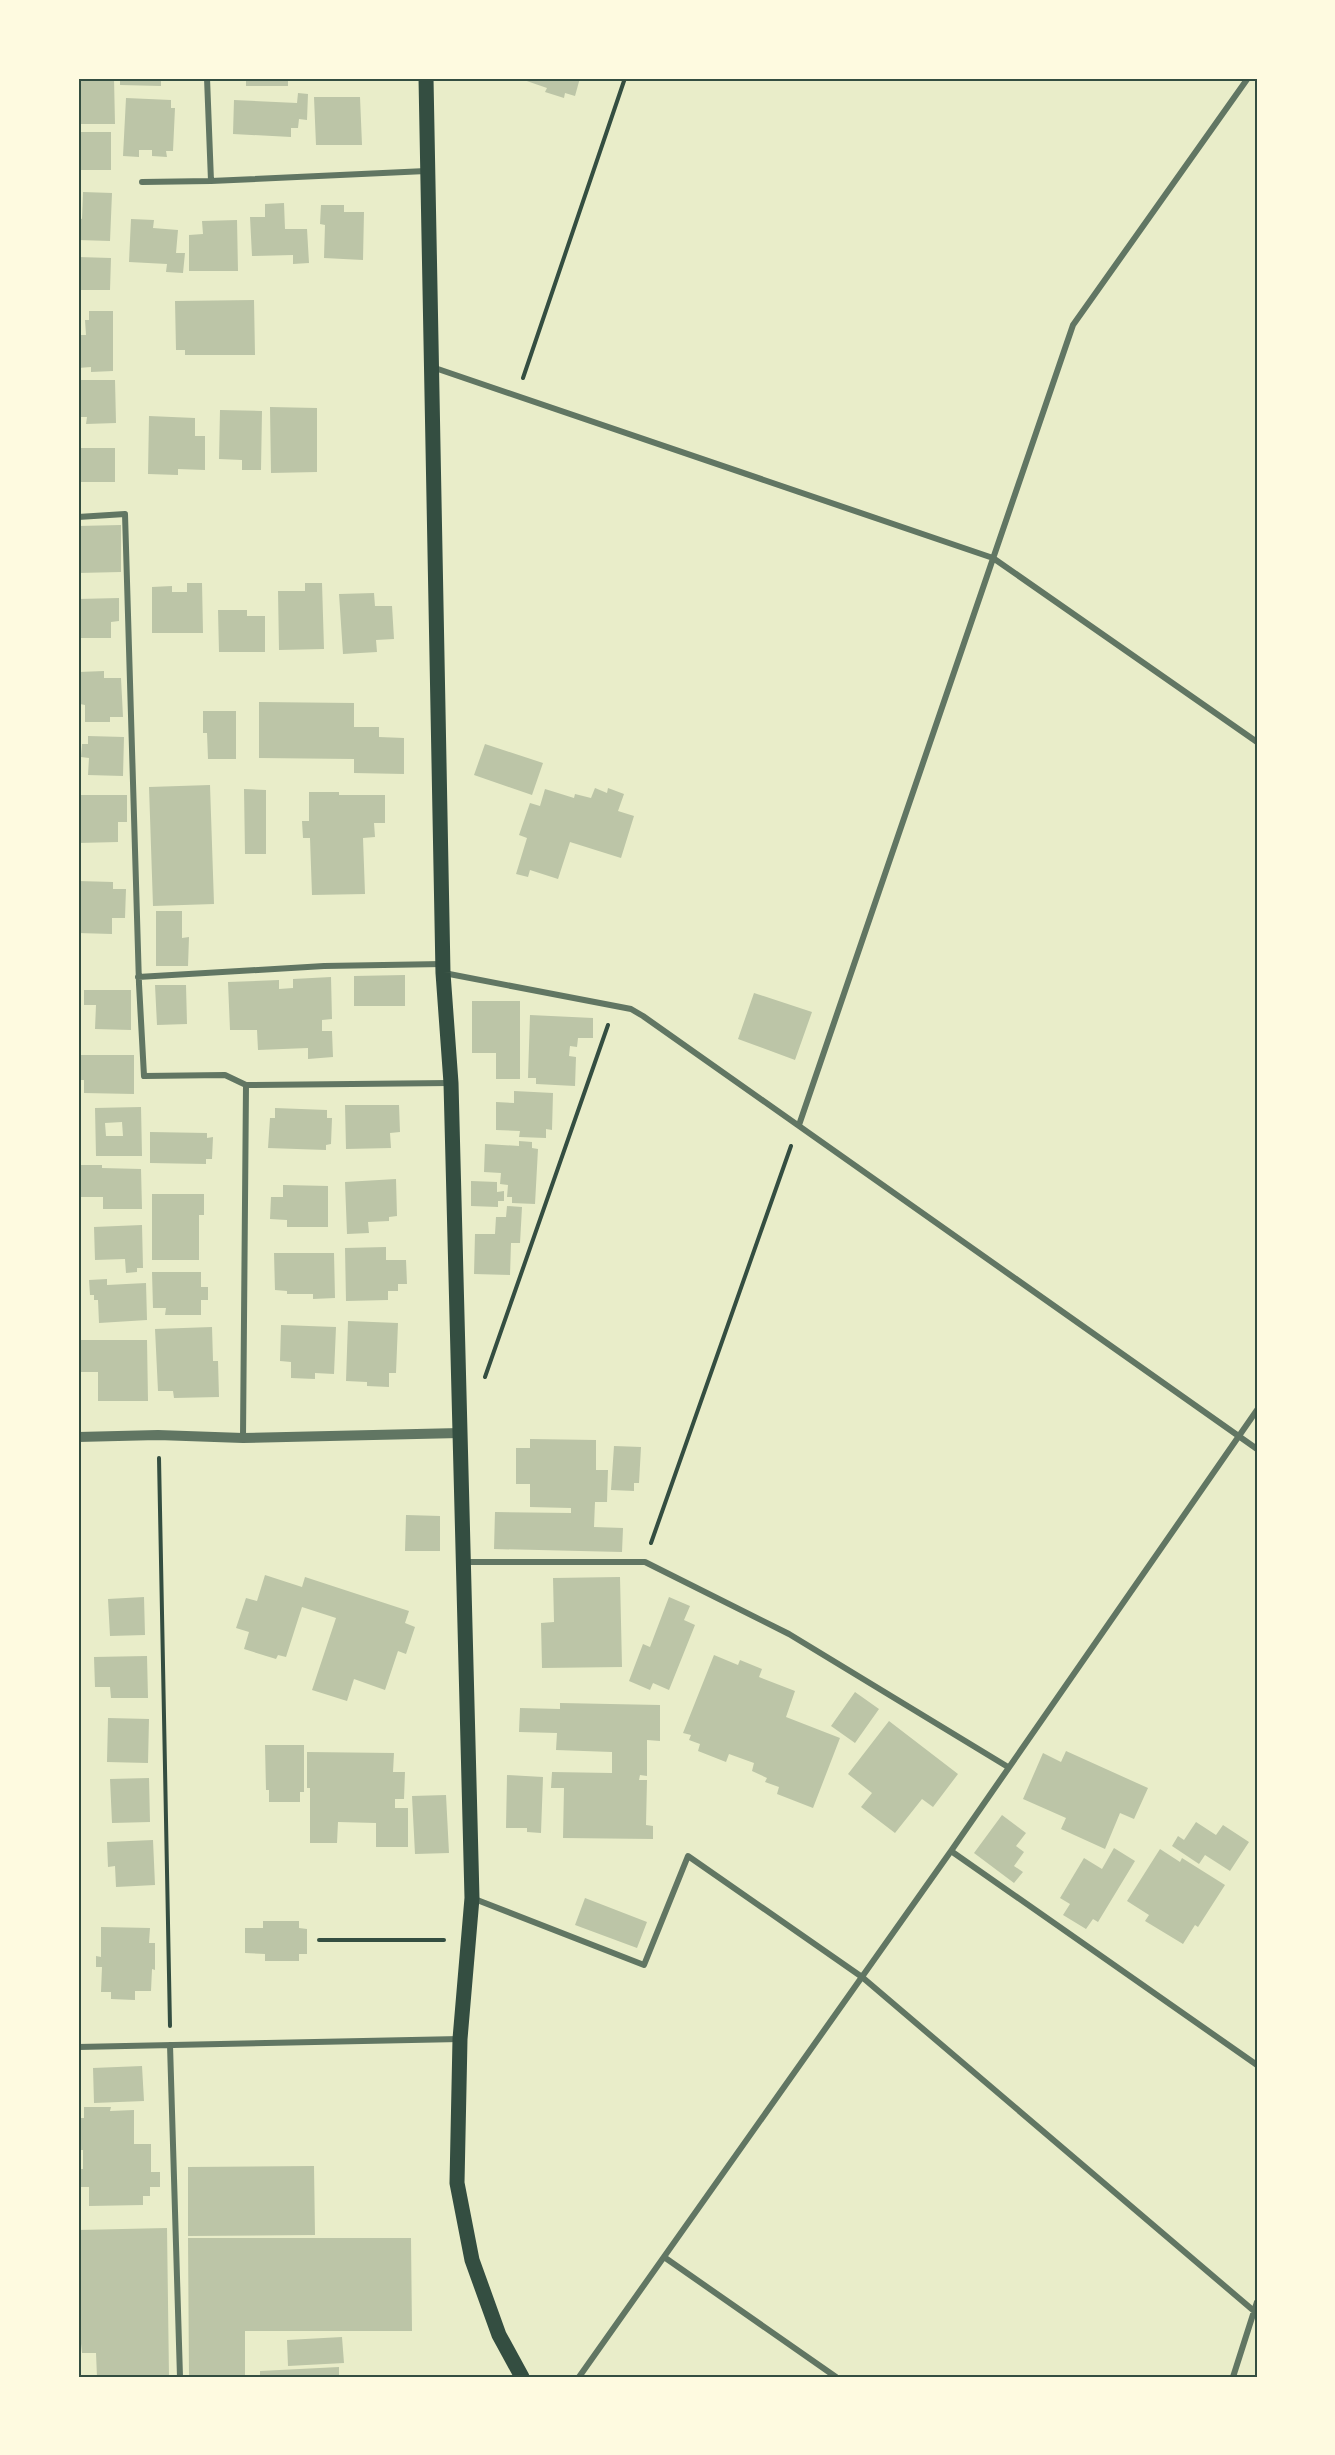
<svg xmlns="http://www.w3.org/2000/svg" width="1335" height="2455" viewBox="0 0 1335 2455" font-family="'Noto Serif',serif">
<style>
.building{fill:#bcc5a7;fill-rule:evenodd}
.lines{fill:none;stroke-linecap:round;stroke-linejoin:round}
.path{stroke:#344e41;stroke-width:4}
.minor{stroke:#617663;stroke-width:6}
.tertiary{stroke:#617663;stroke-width:10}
.primary{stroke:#344e41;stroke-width:15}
.neatline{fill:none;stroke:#344e41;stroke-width:2}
</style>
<rect width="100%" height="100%" fill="#e9edc9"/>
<path class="building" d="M78,78h36l1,46h-37z
M120,78h41v8l-41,-1z
M246,78h42v8h-42z
M518,78h62l-5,18 -10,-3 -1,5 -19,-6 2,-4z
M298,93l10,1 -1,26 -8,-1 -1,9h-7v9l-58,-3 1,-34 63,3z
M314,97h46l2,48h-46z
M126,98l45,2v8h4l-2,43h-7l1,6 -15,-1v-6h-13v7l-16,-1z
M78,132h33v38h-33z
M83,192l29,1 -2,48 -32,-1v-22l4,1z
M284,203l1,26h22l2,34 -16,1v-9l-41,1 -2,-39h15v-13z
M321,205h23v7h20l-1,48 -39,-2 1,-33 -5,-1z
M131,219l23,1 -1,8 25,2 -2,23h9l-2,20 -17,-1 1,-8 -38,-2z
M237,220l1,51h-49v-36l14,-1 -1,-13z
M78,257l33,1 -1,32h-32z
M254,300l1,55h-70v-5h-9l-1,-49z
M89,311h24v60l-22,1v-5l-13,1 1,-33h7l-1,-15h4z
M78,380h37l1,43 -30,1 1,-7h-9z
M270,407l47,1v64l-46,1z
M220,410l42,1 -1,59h-19v-10l-23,-1z
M149,416l46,2v18h10v34l-27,-1v6l-30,-1z
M78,448h37v34h-37z
M121,525v47l-43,1v-47z
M187,583h15l1,50h-51v-46l20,-1v6h15z
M305,583h17l2,66 -45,1 -1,-59h27z
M374,593l1,13h17l2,33 -18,1 1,12 -34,2 -4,-60z
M119,598v23l-8,1v16h-33v-39z
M218,610h29v6h18v36h-46z
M104,671v7h17l2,39h-13v5h-25v-17l-5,-1 -1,-32z
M259,702l95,1v24h25v10l25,1v36l-50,-1v-14l-95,-1z
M203,711h33v48h-28l-1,-26h-4z
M88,736l36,1 -1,39 -35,-1 1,-17 -8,-1 1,-13h6z
M485,744l58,19 -11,32 -58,-20z
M210,785l4,119 -61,2 -4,-119z
M595,788l12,5 1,-5 16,6 -6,17 16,5 -13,42 -51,-16 -12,37 -28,-9 -2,7 -12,-3 11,-36 -8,-3 11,-32 10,3 5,-17 29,9 1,-4 16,4z
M244,789l22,1v64h-21z
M309,792h30v3h46v28h-11l1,14 -12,1 2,56 -53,1 -2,-57h-7l-1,-17h7z
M78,795h49v27h-9v20l-40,1z
M78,881l35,1v7h13l-1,29h-13v16l-34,-1z
M156,911h26v27l7,-1 -1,29h-32z
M405,975v31h-51v-30z
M331,977l1,42 -10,1v11h10l1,26 -25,2v-11l-50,2 -1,-20h-27l-2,-48 51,-2v9l14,-1v-9z
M155,985h31l1,39 -30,1z
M84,990h47v40l-36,-1 1,-24h-12z
M754,993l58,19 -17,48 -57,-21z
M472,1001h48v78h-24v-26h-24z
M530,1015l63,3v20h-15l-1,9 -7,-1 -1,10 7,1 -1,29 -39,-2v-6h-8z
M78,1055h56v39l-50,-1v-13h-6z
M514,1091l39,2 -1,37 -6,-1v9l-27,-1 1,-6 -24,-1v-28l18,1z
M345,1105h54l1,27 -10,1 1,15 -45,1z
M141,1107l1,49h-46l-1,-48zM122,1122l1,14h-17l-1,-13z
M275,1108l52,2v8h5l-1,26 -5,1v5l-58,-2 2,-30h5z
M150,1132l57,1v5l6,-1 -1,22h-6v5l-56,-1z
M519,1141l13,1v6l6,1 -3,55 -23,-1v-6h-5l1,-12 -8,-1 1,-11 -17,-1 1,-28 34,2z
M79,1165h23v3l39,1 1,40h-39v-12h-24z
M396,1179l1,37 -8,1v4l-21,1 1,11 -22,1 -2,-52z
M471,1181l26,1v10l7,-1v10h-6v6l-27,-1z
M283,1185l45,1v41h-41v-7l-17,-1 1,-22h12z
M152,1194h52v21h-5v45h-47z
M507,1206l15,1 -2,36h-9l-1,32 -36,-1 1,-40h20l1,-17h10z
M142,1225l1,43h-6v4l-11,1 -1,-14 -30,1 -1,-33z
M386,1247v13h20l1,24h-9v7h-10v9l-42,1 -1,-53z
M274,1253h60l1,45 -22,1v-5h-26v-3l-12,-1z
M152,1272h49v15h7v13h-7v15h-36l1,-7h-13z
M107,1279v6l39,-2 1,37 -48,3 -1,-23h-4v-5h-4l-1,-15z
M348,1321l50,2 -2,50h-7v14l-22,-1v-4l-21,-1z
M281,1325l55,2 -2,47 -19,-1v6l-24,-1v-16l-11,-1z
M212,1327l1,34h5l1,36 -45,1 -1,-7h-15l-3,-62z
M79,1340h68l1,61h-50v-29h-20z
M530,1439l66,1v30h12l-1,32h-12l-1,25 29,1 -1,24 -128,-3 1,-37 76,1v-5l-41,-1v-23h-14v-36h14z
M614,1446l27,1 -2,36h-5v8l-23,-1z
M406,1515l34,1v35h-35z
M265,1575l37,12 3,-10 104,34 -4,12 10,4 -9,27 -8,-3 -13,39 -31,-11 -7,22 -35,-11 24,-72 -34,-11 -16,50 -8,-2 -2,4 -32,-10 5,-17 -13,-4 10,-30 11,3z
M620,1577l2,90 -80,1 -1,-45 13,-1 -1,-44z
M144,1597l1,38 -35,1 -2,-37z
M669,1597l21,9 -6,14 11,5 -26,65 -16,-7 -3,7 -21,-9 14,-37 7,3z
M714,1655l24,10 2,-5 22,9 -3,8 36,14 -9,26 54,21 -27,70 -36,-14 2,-7 -14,-5 2,-4 -15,-7 2,-8 -25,-9 -3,8 -28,-11 2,-7 -11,-4 2,-5 -8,-2z
M147,1656l1,42h-37l-1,-11h-15l-1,-30z
M855,1692l24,17 -24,34 -24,-17z
M560,1703l100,2v36l-13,-1v36l-7,-1 -1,5h8l-1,45 7,1v13l-90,-1 1,-50h-13l1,-16 60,1v-21l-56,-2 1,-17 -38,-1 1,-24 40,1z
M108,1718l41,1 -1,44 -41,-1z
M889,1721l69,53 -25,33 -11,-8 -27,34 -34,-26 11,-14 -24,-19z
M265,1745h39v47h-4v10h-31v-12h-3z
M1066,1751l82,37 -14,31 -14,-6 -15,36 -44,-20 5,-11 -43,-19 20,-46 18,9z
M307,1752l87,1 -1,19h12l-1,27h-9v9h13v39h-32v-24l-38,-1 -1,21h-27v-55h-3z
M507,1775l36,2 -2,56 -14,-1v-4h-21z
M149,1778l1,44 -38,1 -2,-44z
M446,1795l3,58 -34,1 -3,-58z
M1002,1815l24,18 -10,13 8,6 -10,14 9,6 -9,11 -40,-30z
M1196,1822l20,13 7,-10 26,17 -19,29 -25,-16 -6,9 -27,-18 6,-10 6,4z
M153,1840l2,45 -39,2 -1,-21 -7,1 -1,-25z
M1114,1848l21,13 -37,61 -5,-3 -7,10 -23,-14 7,-11 -10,-6 24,-40 18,11z
M1160,1849l20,13 2,-4 43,27 -27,42 -3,-2 -12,19 -38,-23 4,-6 -22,-14z
M585,1898l62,24 -10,26 -62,-23z
M263,1921h36v7l8,1v25h-8v7h-34v-7l-20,-1v-25h18z
M101,1927l49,1 -1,15h6v27l-3,-1 -1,22h-16v9l-24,-1v-7h-10l1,-25h-6v-11l5,1z
M142,2066l2,35 -50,2 -1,-35z
M84,2107h27l-1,4 24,-1v34h17v28h9v15h-10v9h-7v9l-54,1v-19h-11v-18h5v-19h-5v-32h6z
M314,2166l1,69 -127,1v-69z
M167,2228l2,149h-72l-1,-24h-14l-2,-19 -2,1v-105z
M188,2238h223l1,93h-167v46h-56z
M342,2337l2,26 -56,3 -1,-26z
M339,2367v10h-79v-6z"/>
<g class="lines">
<path class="path" d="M523,378l102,-300
M485,1377l123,-352
M159,1458l11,568
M651,1543l140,-397
M319,1940h125"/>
<path class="minor" d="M207,78l4,103
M142,182l69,-1 215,-10
M432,367l561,191 264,184
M78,517l47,-3 14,470 5,92 81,-1 21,10
M444,973l187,36 12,7 614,433
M138,977l186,-11 119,-2
M799,1125l274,-800 175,-247
M243,1438l3,-353 204,-2
M465,1562h180l144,72 219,133
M951,1851l306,214
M472,1898l172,67 44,-109 174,121 392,334
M170,2045l10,332
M78,2047l382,-8
M664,2257l172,120
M579,2377l372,-526 306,-441
M1233,2377l24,-75"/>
<path class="tertiary" d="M78,1437l80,-2 85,3 217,-5"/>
<path class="primary" d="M426,78l17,895 8,110 21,815 -12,141 -3,144 15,77 27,75 23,42"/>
</g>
<rect width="1335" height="2455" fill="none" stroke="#fefae0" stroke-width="159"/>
<rect x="80" y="80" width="1176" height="2296" class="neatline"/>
</svg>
